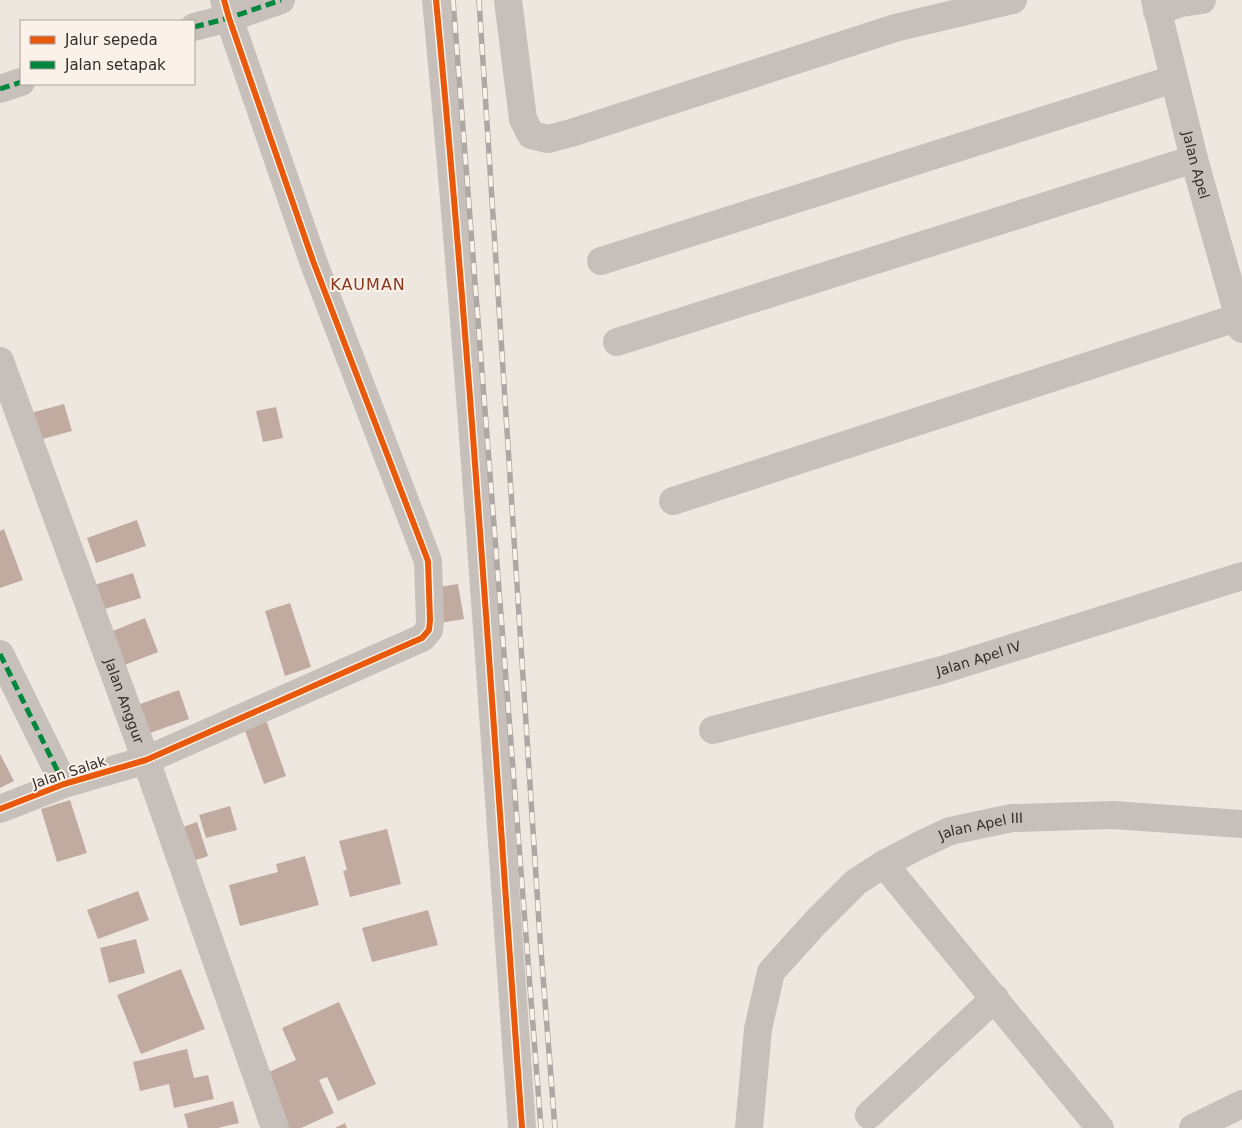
<svg xmlns="http://www.w3.org/2000/svg" width="1242" height="1128" viewBox="0 0 1242 1128" font-family="'DejaVu Sans',sans-serif">
<style>
.building{fill:#c1aba1}
.lines{fill:none;stroke-linecap:round;stroke-linejoin:round}
.minor{stroke:#c6bfba;stroke-width:28}
.rail-casing{stroke:#aea8a4;stroke-width:5.5}
.rail{stroke:#faf1e8;stroke-width:4;stroke-dasharray:11;stroke-linecap:butt}
.quiet{stroke:#00873e;stroke-width:5;stroke-dasharray:10 5;stroke-linecap:butt}
.cycleway-casing{stroke:#faf1e8;stroke-width:9}
.cycleway{stroke:#e8590c;stroke-width:6}
.labels{text-anchor:middle;dominant-baseline:central;stroke-width:4;stroke-linejoin:round;paint-order:stroke}
.street-label{font-size:14px;fill:#372c28;stroke:#faf1e8}
.quarter-label{font-size:16px;letter-spacing:1px;fill:#87381f;stroke:#faf1e8}
</style>
<rect width="100%" height="100%" fill="#ede7e0"/>
<path class="building" d="M64,404l8,27 -37,10 -8,-27z
M276,407l7,31 -20,4 -7,-31z
M137,520l9,26 -50,17 -9,-25z
M4,529l19,51 -23,8v-57z
M133,573l8,25 -46,14 -7,-25z
M458,584l6,35 -24,4 -8,-35z
M290,603l21,64 -26,9 -20,-65z
M145,618l13,34 -41,16 -14,-33z
M179,690l10,29 -50,18 -10,-29z
M266,720l20,56 -22,8 -20,-56z
M0,754l14,27 -14,7z
M70,800l17,53 -30,9 -16,-53z
M230,806l7,24 -31,8 -7,-23z
M197,822l11,34 -24,8 -12,-33z
M387,829l14,55 -51,13 -7,-26 4,-1 -8,-29z
M305,856l14,49 -79,21 -11,-41 49,-13 -2,-8z
M138,891l11,29 -51,19 -11,-29z
M428,910l10,35 -66,17 -10,-34z
M136,939l9,34 -36,10 -9,-35z
M181,969l24,60 -64,25 -24,-59z
M339,1002l37,82 -38,17 -11,-24 -8,3 15,33 -33,15h-16l-23,-53 34,-15 -14,-32z
M187,1049l7,29 14,-3 6,24 -40,9 -5,-24 -29,7 -7,-29z
M233,1101l6,22 -21,5h-30l-4,-14z
M345,1123l2,5h-12z"/>
<g class="lines">
<g class="minor">
<path d="M436,0c36,375 59,752 86,1128"/>
<path d="M508,0l15,119 8,16 17,4 23,-6 324,-105 118,-28"/>
<path id="s1" d="M1155,0l39,159 48,170"/>
<path d="M1157,11l24,-8 21,-3"/>
<path d="M194,27l35,-9 52,-18"/>
<path d="M0,89l21,-7"/>
<path d="M601,261l573,-182"/>
<path d="M617,342l577,-183"/>
<path id="s2" d="M0,361l146,399 129,368"/>
<path d="M673,501l566,-184"/>
<path d="M0,654l64,130"/>
<path id="s3" d="M713,730l229,-60 300,-94"/>
<path d="M0,809l64,-25 82,-24 276,-122 7,-8 1,-10 -2,-59 -115,-300 -84,-243 -5,-18"/>
<path d="M884,864l216,264"/>
<path d="M869,1115l126,-117"/>
<path id="s4" d="M749,1128l9,-99 13,-57 44,-49 41,-41 28,-18 34,-18 32,-15 62,-13 101,-3 129,9"/>
<path d="M1193,1128l49,-24"/>
</g>
<defs>
<path id="rail" d="M453,0l88,1128
M479,0l61,938 15,190"/>
</defs>
<use href="#rail" class="rail-casing"/>
<use href="#rail" class="rail"/>
<path class="quiet" d="M194,27l35,-9 52,-18
M0,89l21,-7
M0,654l64,130"/>
<defs>
<path id="cycleway" d="M436,0c36,375 59,752 86,1128
M0,809l64,-25 82,-24 276,-122 7,-8 1,-10 -2,-59 -115,-300 -84,-243 -5,-18"/>
</defs>
<use href="#cycleway" class="cycleway-casing"/>
<use href="#cycleway" class="cycleway"/>
</g>
<g class="labels">
<g class="street-label">
<text stroke="none"><textPath href="#s1" startOffset="170">Jalan Apel</textPath></text>
<text stroke="none"><textPath href="#s3" startOffset="275">Jalan Apel IV</textPath></text>
<text stroke="none"><textPath href="#s2" startOffset="362">Jalan Anggur</textPath></text>
<text transform="translate(69 772) rotate(-18)">Jalan Salak</text>
<text stroke="none"><textPath href="#s4" startOffset="420">Jalan Apel III</textPath></text>
</g>
<g class="quarter-label">
<text x="368" y="284">KAUMAN</text>
</g>
</g>
<rect x="20" y="20" width="175" height="65" fill="#faf1e8" stroke="#aca29b"/>
<rect x="30" y="36" width="25" height="8" fill="#e8590c" stroke="#aca29b"/>
<text x="65" y="45" font-size="15" fill="#372c28">Jalur sepeda</text>
<rect x="30" y="61" width="25" height="8" fill="#00873e" stroke="#aca29b"/>
<text x="65" y="70" font-size="15" fill="#372c28">Jalan setapak</text>
</svg>
